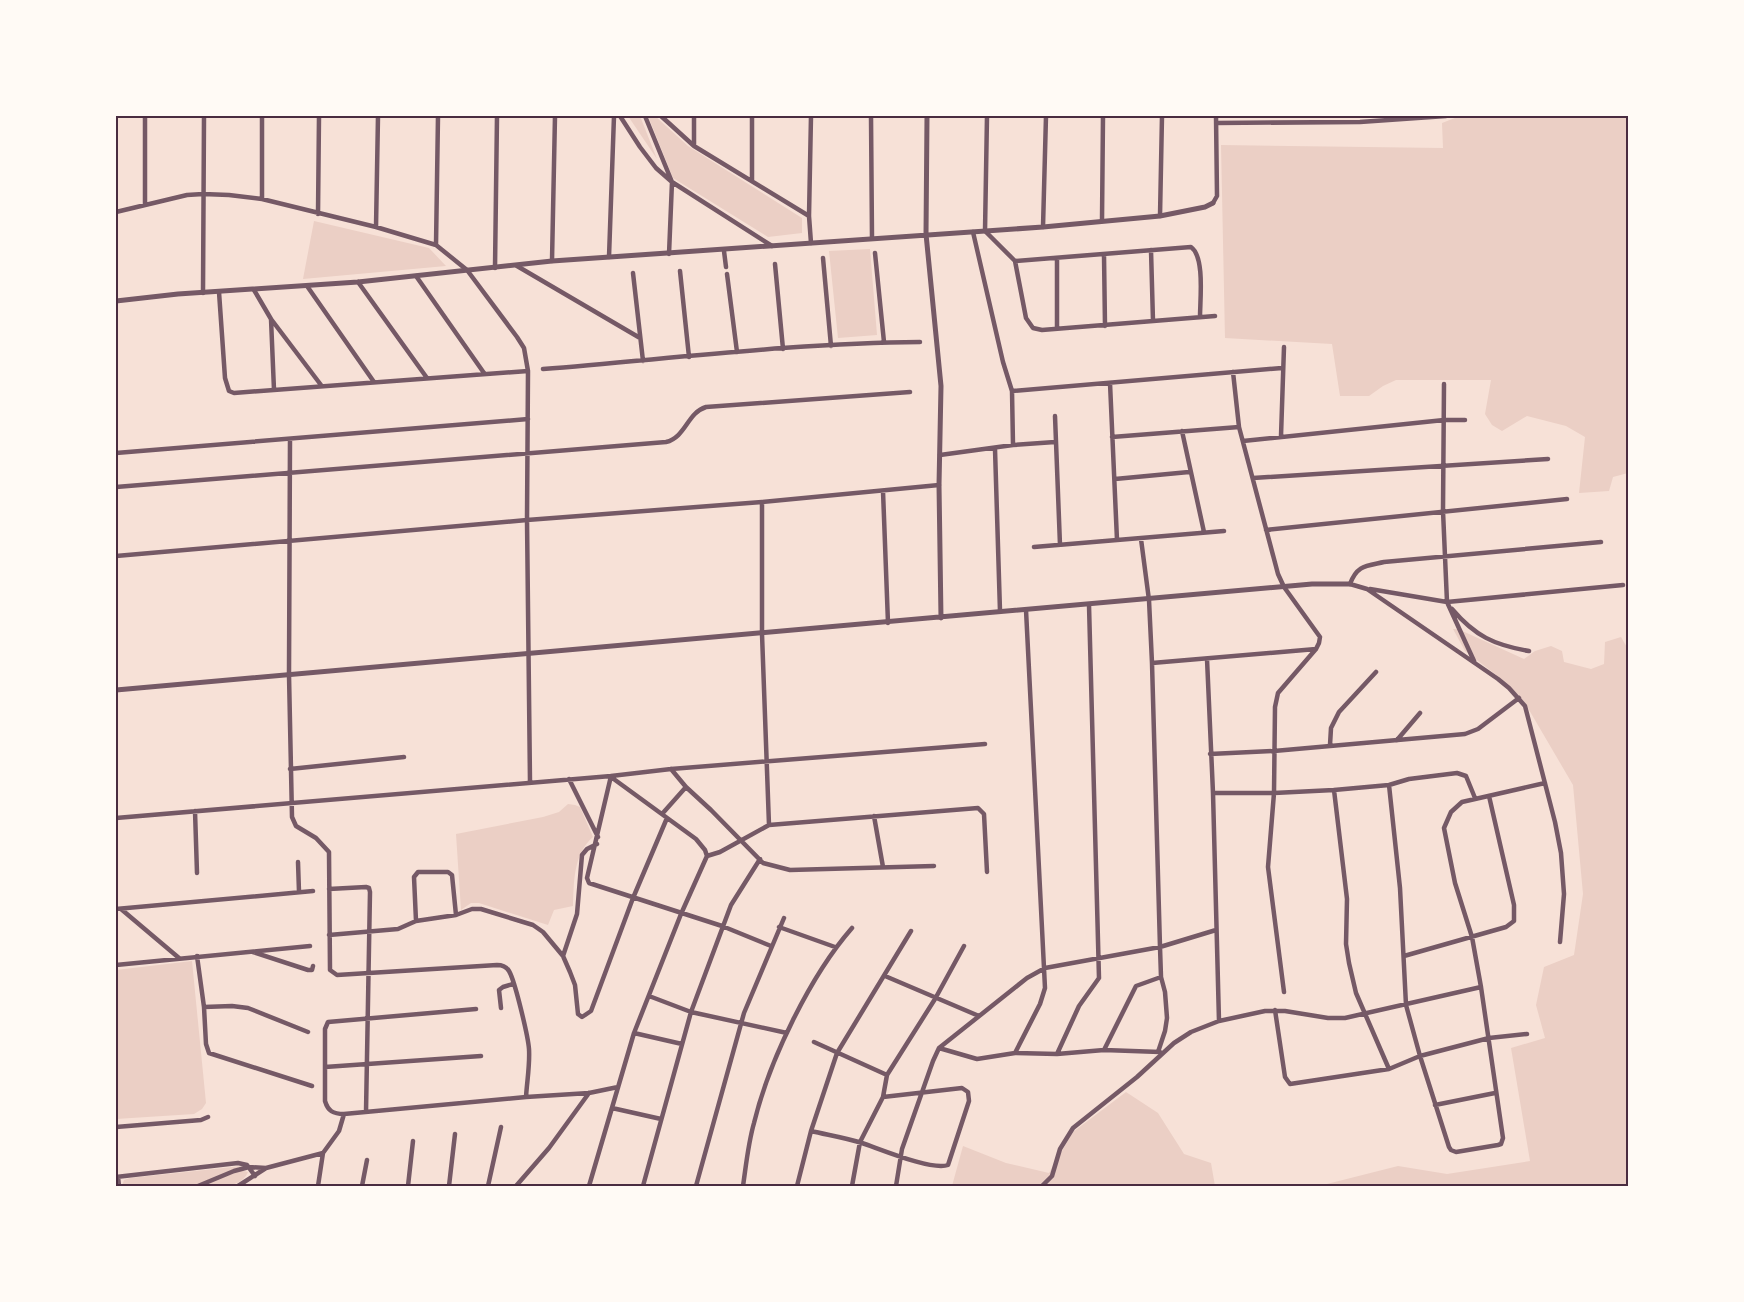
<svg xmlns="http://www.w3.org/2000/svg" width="1744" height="1302" viewBox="0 0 1744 1302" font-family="'Work Sans',sans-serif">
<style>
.green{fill:#ebcfc5}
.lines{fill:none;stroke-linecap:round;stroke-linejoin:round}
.minor{stroke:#755966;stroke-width:4.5}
.tertiary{stroke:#755966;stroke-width:5}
.neatline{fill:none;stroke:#4a2c40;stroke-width:2}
</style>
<rect width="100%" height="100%" fill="#f7e1d7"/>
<path class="green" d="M628,116h12l17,43z
M648,116h7l33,30 114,72v15l-34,4 -95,-59z
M1460,116h168v357l-15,4 -4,14 -30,2 6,-56 -19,-11 -39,-10 -25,15 -10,-6 -7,-11 6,-34h-95l-13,6 -14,10h-29l-8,-52 -107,-6 -4,-193 222,3 -1,-25z
M314,221l115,27 17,18 -143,13z
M870,249l7,86 -39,3 -9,-87z
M1453,629h5l66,30 11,-8 16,-5 11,5 2,11 27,7 13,-5 1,-22 16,-5 7,12v537h-309l79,-20 49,8 83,-13 -19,-113 34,-10 -9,-33 8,-38 30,-12 9,-61 -10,-109 -48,-82 -30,-29 -30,-23z
M568,804l7,1 5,2 13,30c-20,17 -19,46 -20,69l-19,4 -6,15 -69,-22h-8l-10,7 -5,-76 87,-17 16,-5z
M192,961l14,142 -4,6 -8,5 -78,5v-149z
M1126,1092l32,21 26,41 27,9 4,23h-263l11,-40 43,17 43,10 24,-41z
M242,1166l-48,20h-72l2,-6 6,-2z
M240,1170l8,2c-8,18 -31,14 -47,14z"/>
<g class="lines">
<path class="minor" d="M620,116l20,31 16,21 16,14 100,64
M645,116l27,66 -3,72
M661,116l33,30 115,70
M811,116l-2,100 2,27
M871,116l1,122
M987,116l-2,115 30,30 11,57 7,10 9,2 173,-14
M1216,123l144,-1 86,-6
M694,146v-30
M752,181v-65
M262,199v-83
M1213,203l4,-7 -1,-80
M145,205v-89
M116,212l71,-17 16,-1 26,1 33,4 114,28 60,18 31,25 50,67 7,11 4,23 -1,149 3,262
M318,214l1,-98
M1160,216l2,-100
M1102,220l1,-104
M376,227l2,-111
M1043,227l3,-111
M973,232l30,130 9,29 1,54
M436,245l2,-129
M1151,250l2,71
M724,251l2,16
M875,253l9,89
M1104,255l1,71
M609,257l5,-141
M823,258l8,88
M1057,258v70
M552,261l3,-145
M1015,261l176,-14c14,10 9,53 9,70
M775,264l8,85
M517,266l123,72
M495,268l2,-152
M680,271l9,86
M633,273l10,88
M727,274l10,78
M416,276l68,97
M358,282l69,96
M307,286l67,96
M254,290l17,29 3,71
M219,292l6,86 4,13 5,2 294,-22
M203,293l1,-177
M271,319l50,66
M543,369c126,-10 252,-26 377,-27
M1233,372l6,55 39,147 6,13 36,50 -1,6 -3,6 -38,44 -3,14 -1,86 -6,74 16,125
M1110,383l7,157
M1444,384l-1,127 4,91 27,59
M1012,391l270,-23
M1055,416l5,129
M1182,431l22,101
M1281,436l3,-89
M1112,437l127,-10
M290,439l-1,236 3,142 4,9 20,12 13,14 1,118 7,5 160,-10c4,0 9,1 12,6 6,10 19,65 20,78 1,16 -2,32 -3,48
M1243,441l201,-21h21
M995,449l5,162
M116,453l412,-34
M940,455l73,-10 42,-3
M1253,478l295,-19
M1115,479l74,-7
M116,487l550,-45c20,-5 21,-29 40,-35l204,-15
M883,491l5,132
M1266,530l301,-31
M1141,539l8,61 3,63 8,284 1,30 4,15 2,26 -2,13 -7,21
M1034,547l190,-16
M116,556l411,-36 235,-18 177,-17
M1370,589l77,13 176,-17
M1452,609c23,27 42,36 77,42
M1207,659l6,134 6,228
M1152,663l164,-14
M1397,740l23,-27
M1330,745l1,-17 8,-16 37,-40
M1210,754l64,-3 191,-17 13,-5 41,-31
M290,769l114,-12
M611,776l-24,102 2,5 133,43 49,20
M611,777l85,62 9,11 2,6 13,-4 49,-27 -7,-191v-132
M569,779l29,58
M1389,785l11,103 6,117 14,51 29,91 2,3 5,2 42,-7 3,-1 2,-6 -22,-151 -9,-50 -17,-54 -11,-55 7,-16 11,-10 83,-19
M686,787l25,23 52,53 27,7 144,-4
M1334,790l13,109 -1,45 3,19 7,30 33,76
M1213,793h61l60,-3 55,-5 20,-6 48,-6 9,3 9,22
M195,811l2,62
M662,814l24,-27 -15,-18
M874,816l9,51
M116,818l495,-42 60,-7 314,-25
M769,825l209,-17 6,6 3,58
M298,862l1,30
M329,889l37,-2 3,1 1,4 -4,220
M116,909l197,-18
M121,909l58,49
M416,921l-2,-44 4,-5h30l4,3 4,40
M779,927l56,20
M329,935l69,-6 18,-8 40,-6 16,-6h9l52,16 10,7 20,24 7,16 5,13 3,29 4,3 9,-6 42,-113 34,-80
M1560,942l4,-48 -3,-41 -6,-31 -30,-116 -16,-18 -11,-9 -131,-90 -17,-5c7,-19 16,-18 34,-22l217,-20
M253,952l55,18h4l1,-4
M197,956l7,51 2,37 3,9 103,33
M563,956l14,-42 5,-59 5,-6 10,-5
M1404,956l102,-29 8,-6v-16l-25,-109
M116,965l194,-19
M885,976l94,40
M649,996l42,16 96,21
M204,1007l28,-1 16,2 60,24
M501,1008l-2,-18 4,-3 10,-3
M476,1009l-148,13 -3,7v72c3,10 8,13 19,13l182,-17 63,-4 29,-6
M1275,1010l10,67 5,7 99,-15 31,-13 69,-18 38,-4
M634,1033l48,11
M814,1042l73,33
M939,1048l38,11 38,-6 42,1 47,-4 56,2
M1104,1050l32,-64 25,-9
M1015,1053l25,-49 5,-16 -19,-378
M1057,1054l22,-48 20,-28 -10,-373
M325,1067l156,-11
M1435,1105l60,-12
M612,1108l49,11
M116,1127l85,-7 7,-3
M811,1131c17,4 35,7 51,12 18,6 70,28 86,22l21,-64 -1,-9 -6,-4 -79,9
M116,1177l122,-14 9,2 8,11
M118,1177l1,9
M198,1186l36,-15 15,-4 17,1 57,-15 16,-22 5,-17
M238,1186l28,-18
M318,1186l5,-33
M362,1186l5,-26
M408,1186l5,-45
M449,1186l6,-52
M488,1186l13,-59
M516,1186l33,-38 40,-55
M589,1186l45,-153 47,-119 26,-58
M643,1186l48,-174 40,-107 29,-46
M696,1186l48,-173 40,-95
M743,1186c3,-20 5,-42 11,-63 15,-62 56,-147 98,-195
M797,1186l14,-55 26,-78 74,-122
M852,1186l8,-44 23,-45 4,-22 48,-76 29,-53
M896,1186l6,-37 31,-88 6,-13 88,-70 18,-10 115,-21 56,-17
M1042,1186l10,-10 8,-27 13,-21 64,-51 37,-34 17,-11 28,-11 46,-10h20l43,7h17l136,-31"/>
<path class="tertiary" d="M927,116l-1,118 15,152 -2,99 2,133
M116,301l62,-7 180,-12 194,-21 491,-34 117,-11 45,-9 8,-4
M116,690l1196,-106h38"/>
</g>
<rect width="1744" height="1302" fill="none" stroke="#fffaf5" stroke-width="234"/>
<rect x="117" y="117" width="1510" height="1068" class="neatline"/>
</svg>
